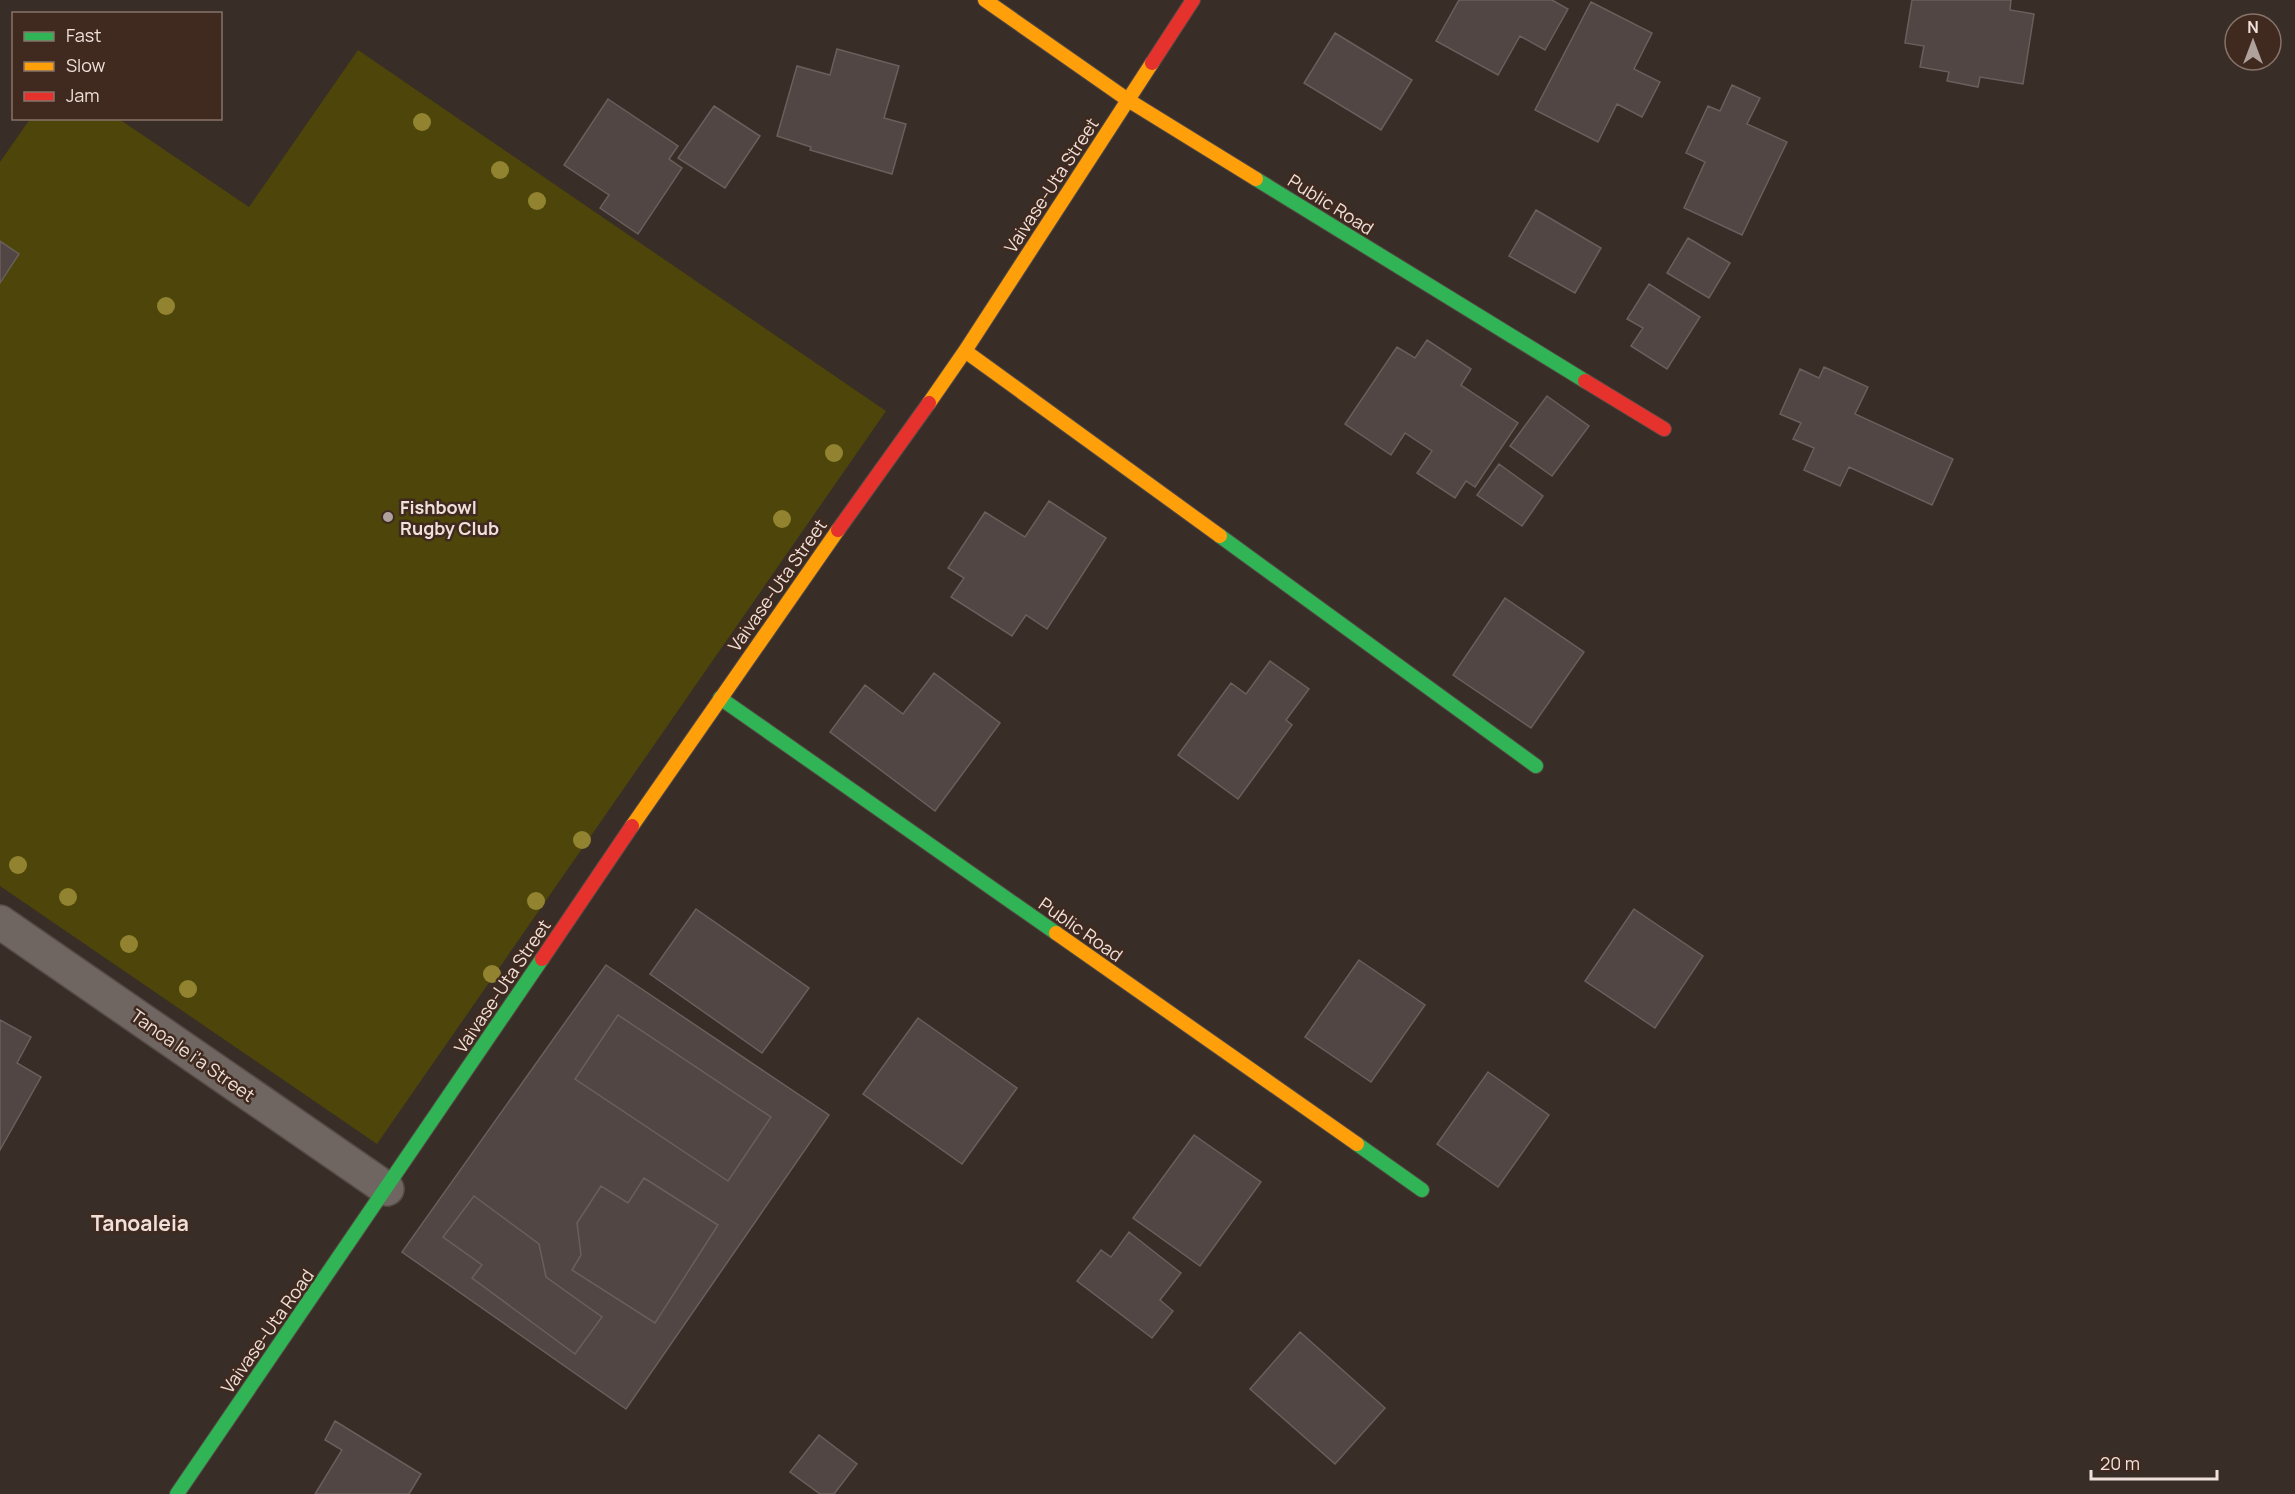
<svg xmlns="http://www.w3.org/2000/svg" width="2295" height="1494" viewBox="0 0 2295 1494" font-family="Manrope,sans-serif">
<style>
.green{fill:#4d450a}
.building{fill:#514644;stroke:#6a5f5c;stroke-width:1.5}
.lines{fill:none;stroke-linecap:round;stroke-linejoin:round}
.street-casing{stroke:#554a45;stroke-width:36}
.fast-casing{stroke:#554a45;stroke-width:16}
.slow-casing{stroke:#554a45;stroke-width:16}
.jam-casing{stroke:#554a45;stroke-width:16}
.street{stroke:#6f6561;stroke-width:33}
.fast{stroke:#30b455;stroke-width:14}
.slow{stroke:#ff9f0a;stroke-width:14}
.jam{stroke:#e5322d;stroke-width:14}
.tree{fill:#918330}
.poi-dot{fill:#afa19b;stroke:#402a1f;stroke-width:2}
.labels{text-anchor:middle;dominant-baseline:central;stroke-width:5;stroke-linejoin:round;paint-order:stroke}
.street-label{font-size:18px;fill:#efe0d9;stroke:#402a1f}
.poi-label{font-size:18px;font-weight:bold;fill:#efe0d9;stroke:#402a1f;text-anchor:start}
.quarter-label{font-size:21px;font-weight:bold;fill:#efe0d9;stroke:#402a1f}
</style>
<rect width="100%" height="100%" fill="#382d27"/>
<path class="green" d="M358,50l528,361 -509,733 -377,-258v-724l30,-43h89l130,88z"/>
<path class="building" d="M1459,0h93l16,9 -23,41 -25,-14 -22,39 -62,-34z
M1912,0h99l-1,10 24,4 -11,70 -43,-7 -2,10 -31,-6 2,-9 -29,-5 4,-21 -19,-3z
M1591,2l61,31 -18,36 26,13 -18,35 -25,-13 -19,38 -63,-32z
M1335,33l77,47 -31,50 -77,-47z
M837,49l62,17 -15,52 22,6 -14,50 -82,-24 1,-3 -34,-11 20,-70 33,9z
M1732,85l28,13 -13,26 40,18 -45,93 -58,-27 21,-46 -19,-9 22,-47 12,5z
M608,99l70,47 -9,13 13,9 -44,66 -38,-26 9,-13 -45,-30z
M714,106l46,30 -35,52 -47,-30z
M1536,210l65,38 -26,45 -66,-37z
M1688,238l42,25 -21,35 -42,-25z
M0,241l19,13 -19,29z
M1649,284l51,33 -33,52 -36,-23 12,-18 -16,-9z
M1427,340l44,29 -10,16 57,38 -43,64 -9,-6 -11,17 -38,-25 15,-22 -27,-18 -14,22 -46,-31 52,-77 18,11z
M1824,367l44,20 -13,27 98,45 -21,46 -83,-38 -9,19 -36,-16 10,-22 -21,-9 8,-16 -21,-9 20,-45 19,9z
M1547,396l42,30 -37,50 -42,-30z
M1499,464l44,32 -21,30 -45,-31z
M1049,501l57,37 -59,91 -21,-14 -14,21 -61,-39 13,-19 -16,-10 37,-56 40,25z
M1505,598l79,54 -53,76 -78,-53z
M1270,661l39,28 -23,31 6,5 -54,74 -60,-44 53,-72 15,11z
M934,673l66,50 -65,88 -105,-79 35,-47 38,29z
M696,909l113,79 -47,65 -112,-79z
M1634,909l69,47 -48,72 -70,-47z
M1359,960l66,45 -54,77 -66,-45z
M606,965l223,150 -203,294 -224,-157z
M618,1015l153,102 -43,64 -153,-102z
M918,1018l99,70 -55,76 -99,-70z
M0,1020l31,17 -14,26 24,14 -41,73z
M1488,1072l61,43 -51,72 -61,-43z
M1194,1135l67,47 -61,84 -67,-48z
M644,1178l74,47 -63,98 -83,-53 9,-15 -4,-32 24,-37 27,17z
M474,1196l65,48 7,33 56,40 -27,37 -103,-76 10,-13 -39,-28z
M1129,1232l52,41 -21,27 13,11 -21,27 -75,-57 24,-31 10,7z
M1300,1332l85,76 -50,56 -85,-75z
M335,1421l86,53 -12,20h-94l27,-44 -17,-10z
M819,1435l38,29 -23,30h-14l-30,-22z"/>
<g class="lines">
<defs>
<path id="street" d="M0,922l387,267"/>
<path id="fast" d="M1256,179l329,202
M1220,536l316,230
M720,698l336,235
M1357,1144l65,46
M177,1494l365,-535"/>
<path id="slow" d="M985,0l143,100 128,79
M965,351l255,185
M929,403l36,-52 187,-288
M632,826l206,-296
M1056,933l301,211"/>
<path id="jam" d="M1152,63l41,-63
M1585,381l79,48
M838,530l91,-127
M542,959l90,-133"/>
</defs>
<use href="#street" class="street-casing"/>
<use href="#fast" class="fast-casing"/>
<use href="#slow" class="slow-casing"/>
<use href="#jam" class="jam-casing"/>
<use href="#street" class="street"/>
<use href="#fast" class="fast"/>
<use href="#slow" class="slow"/>
<use href="#jam" class="jam"/>
</g>
<g class="tree">
<circle cx="422" cy="122" r="9"/>
<circle cx="500" cy="170" r="9"/>
<circle cx="537" cy="201" r="9"/>
<circle cx="166" cy="306" r="9"/>
<circle cx="834" cy="453" r="9"/>
<circle cx="782" cy="519" r="9"/>
<circle cx="582" cy="840" r="9"/>
<circle cx="18" cy="865" r="9"/>
<circle cx="68" cy="897" r="9"/>
<circle cx="536" cy="901" r="9"/>
<circle cx="129" cy="944" r="9"/>
<circle cx="492" cy="974" r="9"/>
<circle cx="188" cy="989" r="9"/>
</g>
<circle class="poi-dot" cx="388" cy="517" r="6"/>
<g class="labels">
<g class="street-label">
<text transform="translate(1051 185) rotate(-57)">Vaivase-Uta Street</text>
<text transform="translate(1331 204) rotate(32)">Public Road</text>
<text transform="translate(777 585) rotate(-55)">Vaivase-Uta Street</text>
<text transform="translate(1081 929) rotate(35)">Public Road</text>
<text transform="translate(502 986) rotate(-56)">Vaivase-Uta Street</text>
<text transform="translate(193 1055) rotate(35)">Tanoa le i'a Street</text>
<text transform="translate(267 1331) rotate(-55)">Vaivase-Uta Road</text>
</g>
<g class="poi-label">
<text x="400" y="507">Fishbowl<tspan x="400" dy="21">Rugby Club</tspan></text>
</g>
<g class="quarter-label">
<text x="140" y="1223">Tanoaleia</text>
</g>
</g>
<rect x="12" y="12" width="210" height="108" fill="#402a1f" stroke="#867369" stroke-width="1.5"/>
<rect x="24" y="32" width="30" height="9" fill="#30b455" stroke="#867369" stroke-width="1.5"/>
<text x="66" y="42" font-size="18" fill="#efe0d9">Fast</text>
<rect x="24" y="62" width="30" height="9" fill="#ff9f0a" stroke="#867369" stroke-width="1.5"/>
<text x="66" y="72" font-size="18" fill="#efe0d9">Slow</text>
<rect x="24" y="92" width="30" height="9" fill="#e5322d" stroke="#867369" stroke-width="1.5"/>
<text x="66" y="102" font-size="18" fill="#efe0d9">Jam</text>
<g transform="translate(2253 42)"><circle r="28" fill="#402a1f" stroke="#867369" stroke-width="1.5"/>
<path d="M0-4.5L10 22L0 15L-10 22Z" fill="#afa19b"/>
<text y="-9" font-size="16" font-weight="bold" text-anchor="middle" fill="#efe0d9">N</text>
</g>
<path d="M2091 1470v9h126v-9" fill="none" stroke="#efe0d9" stroke-width="3"/>
<text x="2100" y="1470" font-size="18" fill="#efe0d9" stroke="#402a1f" stroke-width="4.5" paint-order="stroke">20 m</text>
</svg>
